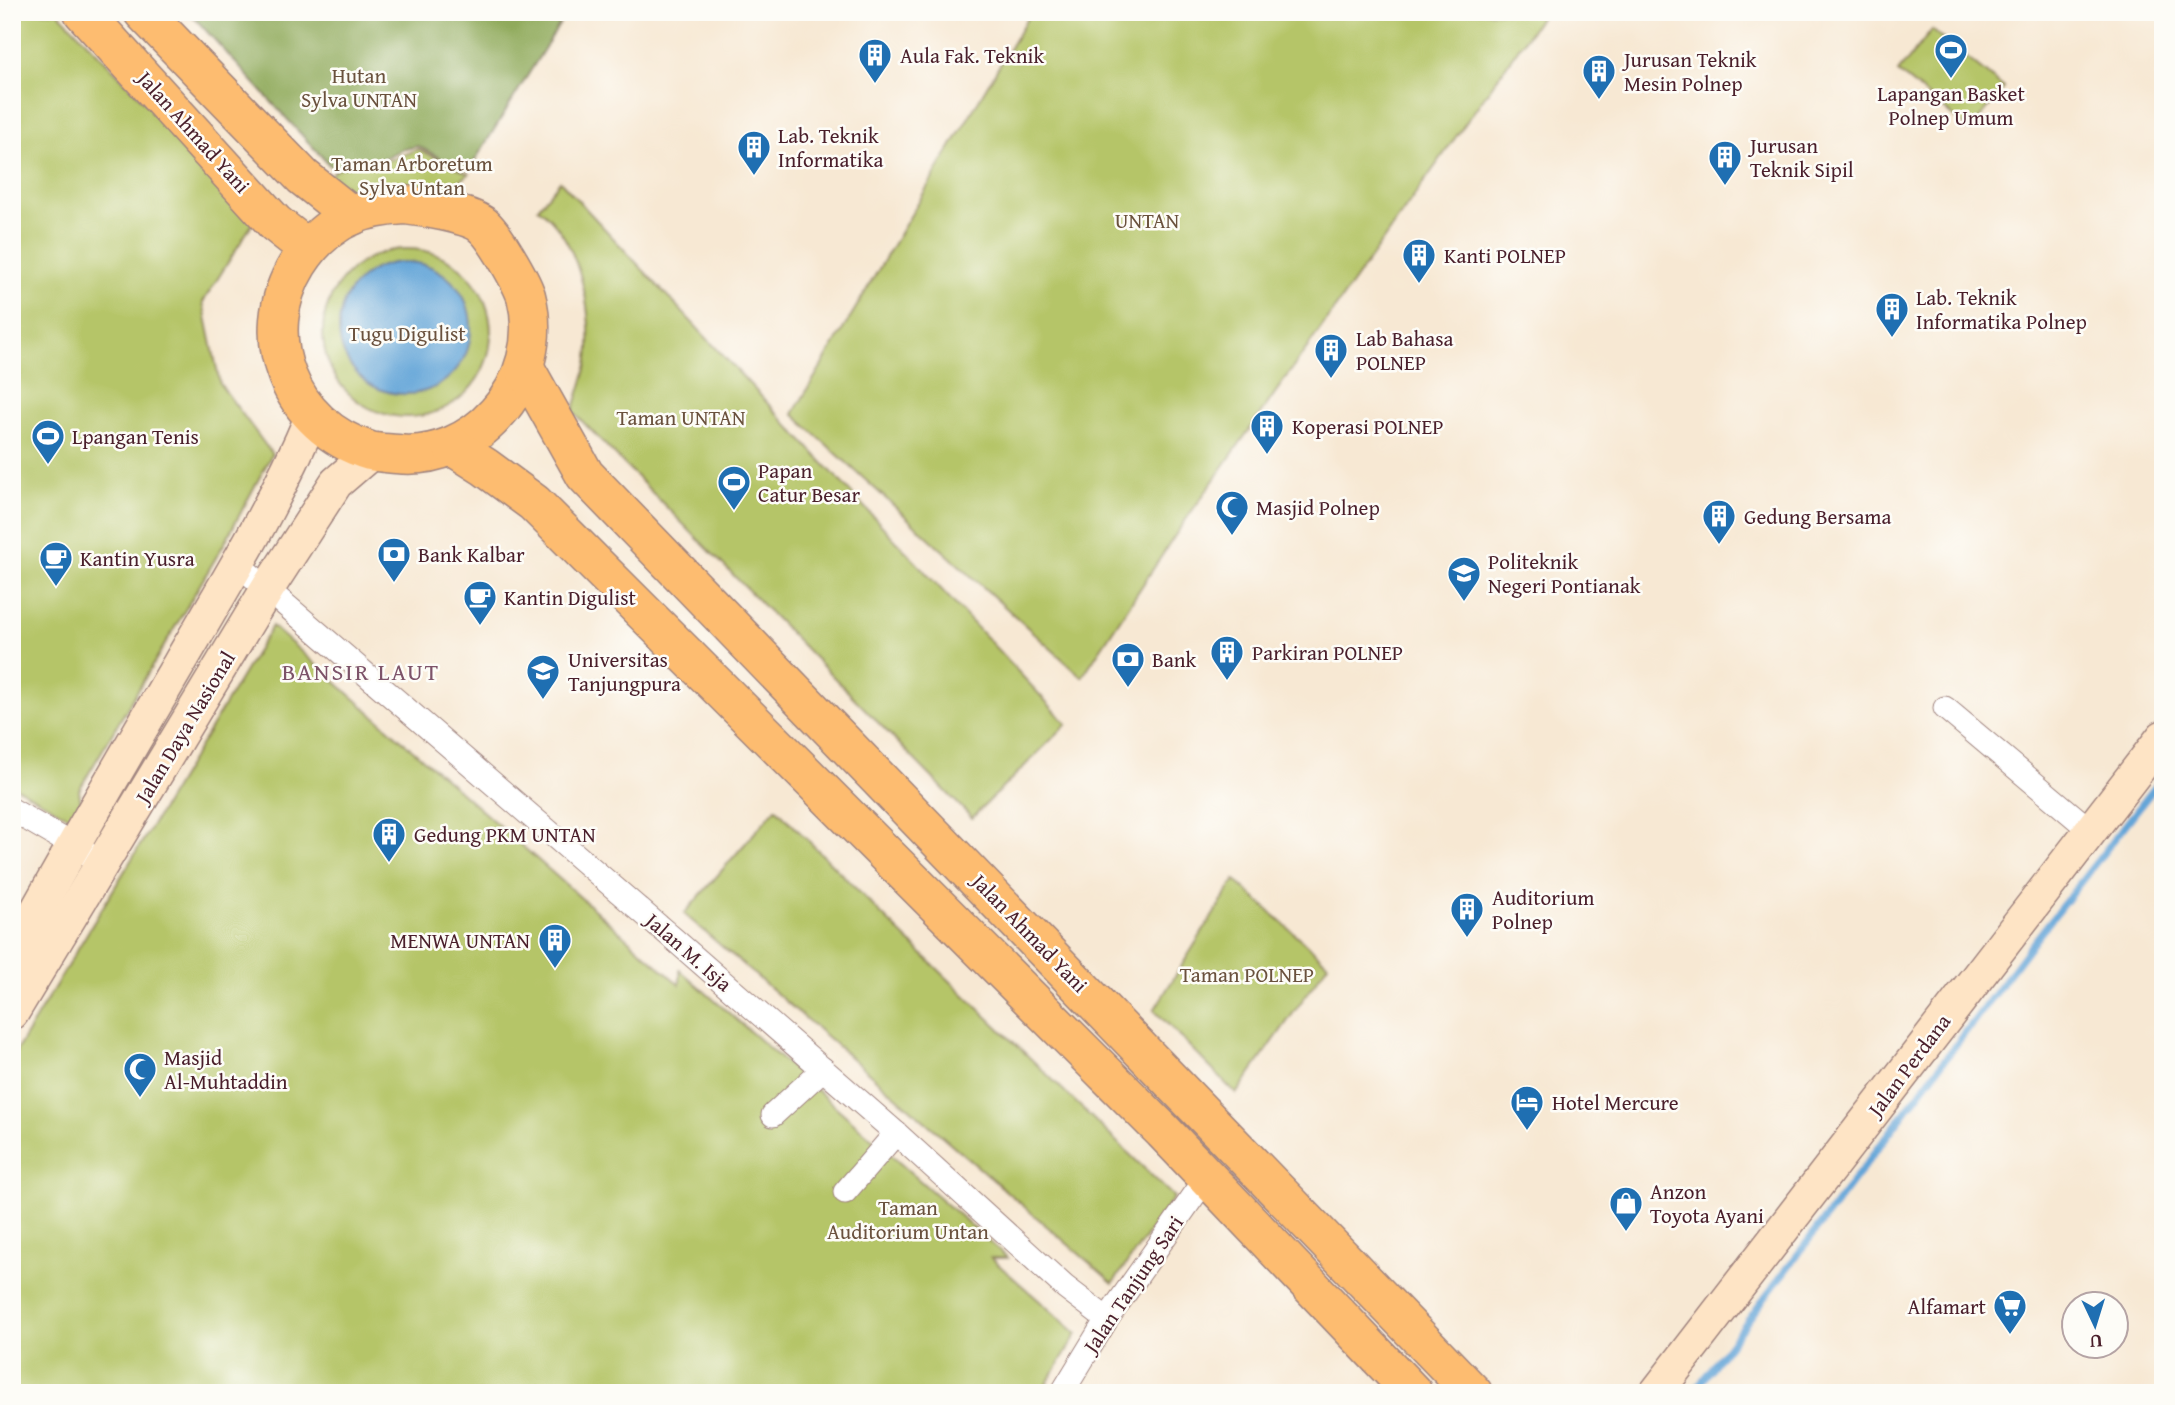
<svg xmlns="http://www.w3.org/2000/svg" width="2175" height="1405" font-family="'Gentium Book Plus',serif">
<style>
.green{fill:#b5c568;stroke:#80724a;stroke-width:2}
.forest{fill:#90aa5c;stroke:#6d6444;stroke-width:2}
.water{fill:#64a5d8;stroke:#576282;stroke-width:2}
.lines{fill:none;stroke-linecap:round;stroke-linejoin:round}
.stream{stroke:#64a5d8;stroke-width:7}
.street-casing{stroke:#a0847f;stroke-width:25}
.secondary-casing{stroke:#a0847f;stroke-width:36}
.highway-casing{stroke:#a0847f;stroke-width:41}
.street{stroke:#fff;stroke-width:23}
.secondary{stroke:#fee4c5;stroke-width:33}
.highway{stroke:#fdbc6f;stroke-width:38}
.labels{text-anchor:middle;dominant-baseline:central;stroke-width:5;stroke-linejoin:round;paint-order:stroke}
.poi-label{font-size:21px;fill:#4a1f2b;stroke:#fdfcf7;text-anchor:start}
.park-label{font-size:21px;fill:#6a513d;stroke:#fdfcf7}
.street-label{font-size:21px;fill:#4a1f2b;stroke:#fdfcf7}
.quarter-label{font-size:24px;letter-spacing:2px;fill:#7d5369;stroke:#fdfcf7}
</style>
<rect width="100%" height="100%" fill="#fdfcf7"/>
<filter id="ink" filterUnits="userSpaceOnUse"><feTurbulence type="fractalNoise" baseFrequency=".0143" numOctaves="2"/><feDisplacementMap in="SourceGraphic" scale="14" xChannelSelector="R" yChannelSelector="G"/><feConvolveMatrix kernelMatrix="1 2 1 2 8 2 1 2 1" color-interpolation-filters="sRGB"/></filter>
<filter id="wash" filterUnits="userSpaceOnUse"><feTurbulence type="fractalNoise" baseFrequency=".00686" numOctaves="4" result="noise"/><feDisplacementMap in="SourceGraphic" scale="28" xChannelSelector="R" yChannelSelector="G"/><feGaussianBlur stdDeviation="1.57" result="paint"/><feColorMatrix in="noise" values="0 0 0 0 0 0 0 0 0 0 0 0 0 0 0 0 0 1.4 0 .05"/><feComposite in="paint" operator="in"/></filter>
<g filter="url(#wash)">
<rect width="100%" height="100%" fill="#f7e8d3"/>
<g class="green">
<polygon points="12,12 58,12 256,218 203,302 220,384 272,454 224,544 79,790 84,825 12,785"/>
<polygon points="1031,12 1544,12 1180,528 1082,677 793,414"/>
<polygon points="1932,30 2004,88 1970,130 1898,72"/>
<path d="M418 149 469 174 453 186 423 196H358L325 181C339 161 355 167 376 164 390 161 404 154 418 149Z"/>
<path d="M560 181 1067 724 972 818 573 412C578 394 585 377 588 359 594 312 579 237 538 208Z"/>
<circle cx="407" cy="333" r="84"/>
<polygon points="272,626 680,985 680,970 1008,1258 991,1258 1077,1334 1041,1393 12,1393 12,1058"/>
<polygon points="776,808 886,919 1174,1197 1113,1283 684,914"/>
<polygon points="1235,880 1328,964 1236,1094 1154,1010"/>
</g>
<polygon class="forest" points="189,12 567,12 469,170 448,162 418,146 401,150 378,161 353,163 333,169"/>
<circle class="water" cx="405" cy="328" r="66"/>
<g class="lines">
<polyline class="stream" points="1693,1393 2029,948 2163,777"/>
</g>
</g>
<g filter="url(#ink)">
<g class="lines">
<defs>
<g id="street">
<polyline points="238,564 676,941 896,1133 1065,1287 1107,1319"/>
<polyline points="1945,708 2090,830"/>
<polyline points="12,810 103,863"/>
<polyline points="773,1115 823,1069"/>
<polyline points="845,1192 896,1133"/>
<polyline points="1062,1393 1107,1319 1207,1177"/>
</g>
<g id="secondary">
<path d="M12 955C66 857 122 761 179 664 226 583 276 503 312 416"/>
<polyline points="12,1013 268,588 336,483 372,452"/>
<polyline points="1656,1393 2163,737"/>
</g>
<g id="highway">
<polyline points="83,12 275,223 308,249"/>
<polyline points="143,12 303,177 352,216"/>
<path d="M405 205C423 207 467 214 481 224 494 233 521 281 526 296 537 338 525 383 496 414 471 442 434 458 397 454 388 453 379 453 370 451 290 427 253 336 298 264 311 243 330 225 353 215 370 208 387 206 405 205Z"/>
<polyline points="525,368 585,475 1473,1393"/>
<polyline points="452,446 485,467 534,503 1163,1131 1413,1393"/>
</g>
</defs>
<use href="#street" class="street-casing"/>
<use href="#secondary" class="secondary-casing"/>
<use href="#highway" class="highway-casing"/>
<use href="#street" class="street"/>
<use href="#secondary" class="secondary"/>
<use href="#highway" class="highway"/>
</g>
</g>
<defs>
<symbol id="stadium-pin" viewBox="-11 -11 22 30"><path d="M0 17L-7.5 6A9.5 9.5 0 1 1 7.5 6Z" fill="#1f6fb2" stroke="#fdfcf7"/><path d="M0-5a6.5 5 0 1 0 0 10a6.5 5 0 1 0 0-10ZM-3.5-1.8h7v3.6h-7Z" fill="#fff"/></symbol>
<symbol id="building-pin" viewBox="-11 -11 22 30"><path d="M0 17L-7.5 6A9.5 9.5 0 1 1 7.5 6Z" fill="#1f6fb2" stroke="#fdfcf7"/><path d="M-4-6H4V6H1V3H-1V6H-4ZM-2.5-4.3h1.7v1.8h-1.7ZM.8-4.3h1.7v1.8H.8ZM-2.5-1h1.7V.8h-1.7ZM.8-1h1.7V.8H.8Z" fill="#fff"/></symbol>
<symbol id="mosque-pin" viewBox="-11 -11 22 30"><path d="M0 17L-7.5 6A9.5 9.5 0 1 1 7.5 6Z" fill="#1f6fb2" stroke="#fdfcf7"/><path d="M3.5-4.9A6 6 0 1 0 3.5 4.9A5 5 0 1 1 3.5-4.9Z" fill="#fff"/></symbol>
<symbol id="bank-pin" viewBox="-11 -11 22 30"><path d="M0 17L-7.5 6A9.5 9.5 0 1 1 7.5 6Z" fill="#1f6fb2" stroke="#fdfcf7"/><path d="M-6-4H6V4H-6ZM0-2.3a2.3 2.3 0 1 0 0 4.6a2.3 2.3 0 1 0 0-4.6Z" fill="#fff"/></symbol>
<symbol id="cafe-pin" viewBox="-11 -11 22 30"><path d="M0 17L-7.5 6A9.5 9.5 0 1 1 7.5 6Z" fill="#1f6fb2" stroke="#fdfcf7"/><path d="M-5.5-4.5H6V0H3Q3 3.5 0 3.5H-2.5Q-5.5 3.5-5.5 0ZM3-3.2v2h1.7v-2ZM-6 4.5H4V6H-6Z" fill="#fff"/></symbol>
<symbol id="university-pin" viewBox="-11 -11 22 30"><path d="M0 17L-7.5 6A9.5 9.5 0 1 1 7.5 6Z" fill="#1f6fb2" stroke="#fdfcf7"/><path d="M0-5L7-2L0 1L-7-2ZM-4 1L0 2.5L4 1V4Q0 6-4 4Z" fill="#fff"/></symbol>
<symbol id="hotel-pin" viewBox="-11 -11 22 30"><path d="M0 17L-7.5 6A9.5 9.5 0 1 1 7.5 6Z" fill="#1f6fb2" stroke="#fdfcf7"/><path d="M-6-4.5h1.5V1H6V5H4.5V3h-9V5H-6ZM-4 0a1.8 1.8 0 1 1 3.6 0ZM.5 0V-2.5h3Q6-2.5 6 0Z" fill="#fff"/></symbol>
<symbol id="shop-pin" viewBox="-11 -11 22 30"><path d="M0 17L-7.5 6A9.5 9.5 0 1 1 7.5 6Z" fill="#1f6fb2" stroke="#fdfcf7"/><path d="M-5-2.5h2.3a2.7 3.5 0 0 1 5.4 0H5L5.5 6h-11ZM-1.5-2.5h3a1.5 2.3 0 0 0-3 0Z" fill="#fff"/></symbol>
<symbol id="supermarket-pin" viewBox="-11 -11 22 30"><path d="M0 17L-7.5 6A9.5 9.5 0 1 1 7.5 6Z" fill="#1f6fb2" stroke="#fdfcf7"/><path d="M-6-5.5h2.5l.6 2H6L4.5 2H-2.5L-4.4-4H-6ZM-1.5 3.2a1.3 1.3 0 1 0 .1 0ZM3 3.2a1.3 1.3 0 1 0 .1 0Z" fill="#fff"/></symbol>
</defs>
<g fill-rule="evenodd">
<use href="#stadium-pin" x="1932" y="31" width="38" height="52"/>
<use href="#building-pin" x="856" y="36" width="38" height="52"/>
<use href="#building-pin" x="1580" y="52" width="38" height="52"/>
<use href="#building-pin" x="735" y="128" width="38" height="52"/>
<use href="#building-pin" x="1706" y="138" width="38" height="52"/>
<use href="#building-pin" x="1400" y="236" width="38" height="52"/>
<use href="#building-pin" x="1873" y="290" width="38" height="52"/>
<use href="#building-pin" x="1312" y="331" width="38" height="52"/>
<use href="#building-pin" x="1248" y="407" width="38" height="52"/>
<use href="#stadium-pin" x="29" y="417" width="38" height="52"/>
<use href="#stadium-pin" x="715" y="463" width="38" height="52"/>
<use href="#mosque-pin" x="1213" y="488" width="38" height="52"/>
<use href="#building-pin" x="1700" y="497" width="38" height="52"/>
<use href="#bank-pin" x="375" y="535" width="38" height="52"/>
<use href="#cafe-pin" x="37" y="539" width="38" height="52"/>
<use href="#university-pin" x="1445" y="554" width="38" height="52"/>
<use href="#cafe-pin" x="461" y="578" width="38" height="52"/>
<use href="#building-pin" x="1208" y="633" width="38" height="52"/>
<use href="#bank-pin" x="1109" y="640" width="38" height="52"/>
<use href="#university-pin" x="524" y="652" width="38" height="52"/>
<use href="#building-pin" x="370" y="815" width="38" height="52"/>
<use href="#building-pin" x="1448" y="890" width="38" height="52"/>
<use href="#building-pin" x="536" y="921" width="38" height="52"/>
<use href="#mosque-pin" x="121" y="1050" width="38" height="52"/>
<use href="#hotel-pin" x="1508" y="1083" width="38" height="52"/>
<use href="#shop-pin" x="1607" y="1184" width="38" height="52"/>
<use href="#supermarket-pin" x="1991" y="1287" width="38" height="52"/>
</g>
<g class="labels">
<g class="poi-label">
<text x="900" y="55">Aula Fak. Teknik</text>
<text x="1624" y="59">Jurusan Teknik<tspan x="1624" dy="24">Mesin Polnep</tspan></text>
<text x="1951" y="93" text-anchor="middle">Lapangan Basket<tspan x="1951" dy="24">Polnep Umum</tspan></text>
<text x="778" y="135">Lab. Teknik<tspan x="778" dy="24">Informatika</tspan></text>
<text x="1750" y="145">Jurusan<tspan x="1750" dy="24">Teknik Sipil</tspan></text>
<text x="1444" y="255">Kanti POLNEP</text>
<text x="1916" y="297">Lab. Teknik<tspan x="1916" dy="24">Informatika Polnep</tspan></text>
<text x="1356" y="338">Lab Bahasa<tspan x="1356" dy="24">POLNEP</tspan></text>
<text x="1292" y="426">Koperasi POLNEP</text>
<text x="72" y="436">Lpangan Tenis</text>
<text x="758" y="470">Papan<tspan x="758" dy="24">Catur Besar</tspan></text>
<text x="1256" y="507">Masjid Polnep</text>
<text x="1744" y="516">Gedung Bersama</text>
<text x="418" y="554">Bank Kalbar</text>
<text x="80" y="558">Kantin Yusra</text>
<text x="1488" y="561">Politeknik<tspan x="1488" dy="24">Negeri Pontianak</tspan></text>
<text x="504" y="597">Kantin Digulist</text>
<text x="1252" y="652">Parkiran POLNEP</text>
<text x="568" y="659">Universitas<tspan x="568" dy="24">Tanjungpura</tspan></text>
<text x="1152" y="659">Bank</text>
<text x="414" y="834">Gedung PKM UNTAN</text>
<text x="1492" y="897">Auditorium<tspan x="1492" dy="24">Polnep</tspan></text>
<text x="530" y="940" text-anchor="end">MENWA UNTAN</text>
<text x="164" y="1057">Masjid<tspan x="164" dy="24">Al-Muhtaddin</tspan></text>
<text x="1552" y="1102">Hotel Mercure</text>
<text x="1650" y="1191">Anzon<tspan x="1650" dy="24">Toyota Ayani</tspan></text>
<text x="1986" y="1306" text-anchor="end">Alfamart</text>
</g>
<g class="park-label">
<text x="359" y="75">Hutan<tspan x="359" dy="24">Sylva UNTAN</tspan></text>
<text x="412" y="163">Taman Arboretum<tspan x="412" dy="24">Sylva Untan</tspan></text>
<text x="1147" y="220">UNTAN</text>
<text x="407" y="333">Tugu Digulist</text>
<text x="681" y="417">Taman UNTAN</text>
<text x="1247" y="974">Taman POLNEP</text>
<text x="908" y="1207">Taman<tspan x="908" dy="24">Auditorium Untan</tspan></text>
</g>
<g class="street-label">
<text transform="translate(194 132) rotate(48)">Jalan Ahmad Yani</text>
<text transform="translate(185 727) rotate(-59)">Jalan Daya Nasional</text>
<text transform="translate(1030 933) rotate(46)">Jalan Ahmad Yani</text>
<text transform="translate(689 952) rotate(41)">Jalan M. Isja</text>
<text transform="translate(1909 1065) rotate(-53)">Jalan Perdana</text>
<text transform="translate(1133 1284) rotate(-56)">Jalan Tanjung Sari</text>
</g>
<g class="quarter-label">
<text x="361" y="671">BANSIR LAUT</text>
</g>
</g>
<rect width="2175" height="1405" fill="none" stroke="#fdfcf7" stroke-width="42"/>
<g transform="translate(2095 1325) rotate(176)"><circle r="33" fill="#fdfcf7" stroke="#b5a4a5" stroke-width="2"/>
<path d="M0-5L12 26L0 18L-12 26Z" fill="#1f6fb2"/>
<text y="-10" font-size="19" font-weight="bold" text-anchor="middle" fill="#4a1f2b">U</text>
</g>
</svg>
